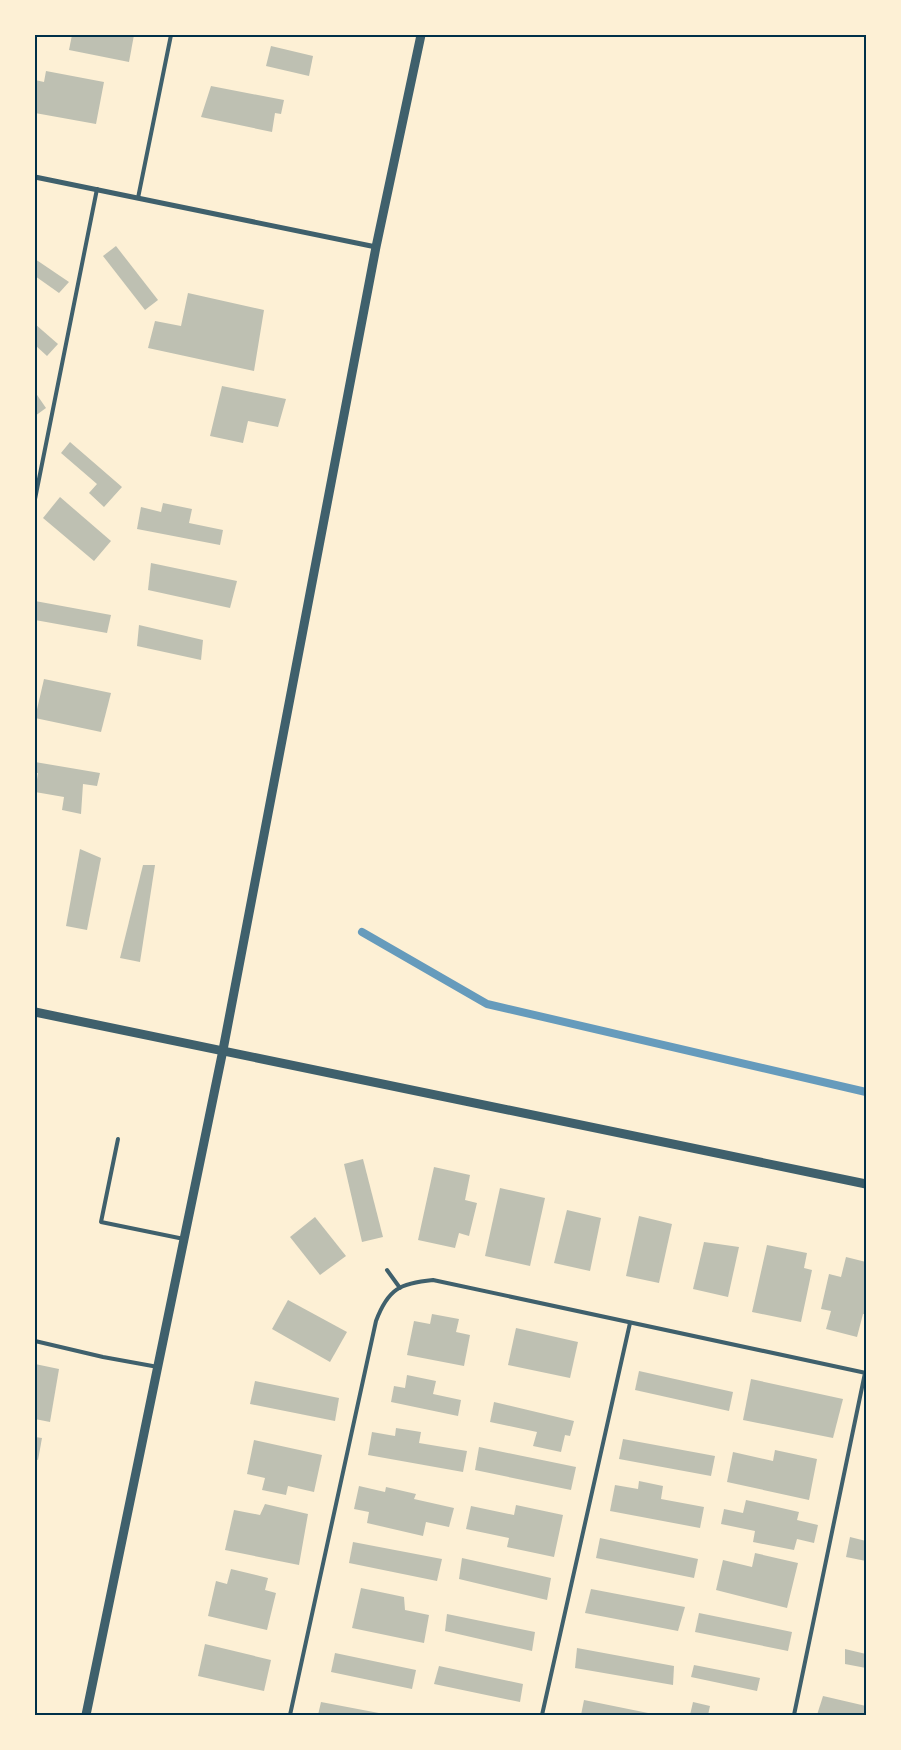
<svg xmlns="http://www.w3.org/2000/svg" width="901" height="1750" font-family="Merriweather,serif">
<style>
.lines{fill:none;stroke-linecap:round;stroke-linejoin:round}
.stream{stroke:#669bbc;stroke-width:8}
.building{fill:#bec0b2}
.service{stroke:#3f606c;stroke-width:4}
.minor{stroke:#3f606c;stroke-width:5}
.tertiary{stroke:#3f606c;stroke-width:9}
.neatline{fill:none;stroke:#003049;stroke-width:2}
</style>
<rect width="100%" height="100%" fill="#fdf0d5"/>
<g class="lines">
<polyline class="stream" points="362,932 487,1004 866,1092"/>
</g>
<g class="building">
<polygon points="72,35 134,35 129,62 69,50"/>
<polygon points="271,46 313,56 309,76 266,66"/>
<polygon points="46,71 104,82 96,124 35,113 35,80 44,82"/>
<polygon points="211,86 284,100 281,114 275,113 272,132 201,117"/>
<polygon points="116,246 158,300 145,310 103,256"/>
<polygon points="35,259 69,282 59,293 35,276"/>
<polygon points="188,293 264,310 254,371 148,348 155,321 181,326"/>
<polygon points="35,324 58,344 47,356 35,345"/>
<polygon points="222,386 286,399 278,427 248,421 243,443 210,436"/>
<polygon points="35,392 46,408 35,416"/>
<polygon points="70,442 122,487 104,507 89,493 97,484 61,453"/>
<polygon points="60,497 111,541 94,561 43,518"/>
<polygon points="163,503 192,509 189,523 223,530 220,545 137,529 141,507 161,512"/>
<polygon points="151,563 237,581 230,608 148,590"/>
<polygon points="35,601 111,615 107,633 35,620"/>
<polygon points="139,625 203,640 201,660 137,646"/>
<polygon points="44,679 111,693 101,732 35,718"/>
<polygon points="35,762 100,773 97,786 83,784 81,814 62,810 64,797 35,792 38,773 35,773"/>
<polygon points="80,849 101,858 87,930 66,926"/>
<polygon points="143,865 155,865 140,962 120,958"/>
<polygon points="363,1159 383,1237 362,1242 344,1164"/>
<polygon points="434,1167 470,1175 465,1200 477,1203 469,1236 459,1233 455,1248 418,1240"/>
<polygon points="500,1188 545,1198 530,1266 485,1256"/>
<polygon points="567,1210 601,1218 590,1271 554,1263"/>
<polygon points="639,1216 672,1224 659,1283 626,1276"/>
<polygon points="315,1217 346,1256 320,1275 290,1237"/>
<polygon points="704,1242 739,1247 728,1297 693,1289"/>
<polygon points="767,1245 807,1253 804,1268 812,1270 801,1322 752,1312"/>
<polygon points="846,1257 866,1262 866,1314 863,1314 857,1337 826,1329 831,1311 821,1309 829,1274 841,1277"/>
<polygon points="288,1300 347,1332 330,1362 272,1329"/>
<polygon points="432,1314 459,1319 456,1332 470,1335 464,1366 407,1355 414,1321 430,1324"/>
<polygon points="516,1328 578,1342 570,1378 508,1365"/>
<polygon points="35,1364 59,1369 50,1422 35,1419"/>
<polygon points="639,1371 733,1392 729,1411 635,1390"/>
<polygon points="407,1375 436,1381 433,1394 461,1400 458,1416 391,1402 394,1386 405,1388"/>
<polygon points="751,1379 843,1399 833,1438 743,1420"/>
<polygon points="255,1381 339,1398 335,1421 250,1404"/>
<polygon points="494,1402 574,1421 570,1436 565,1435 561,1452 533,1446 537,1432 490,1422"/>
<polygon points="396,1428 421,1432 419,1443 467,1451 463,1472 368,1455 372,1432 395,1436"/>
<polygon points="35,1437 42,1438 38,1460 35,1459"/>
<polygon points="623,1439 715,1456 711,1476 619,1459"/>
<polygon points="254,1440 322,1455 314,1492 288,1486 286,1495 262,1490 265,1478 247,1474"/>
<polygon points="479,1447 576,1467 571,1490 475,1470"/>
<polygon points="775,1450 817,1459 809,1500 727,1482 733,1452 773,1461"/>
<polygon points="639,1481 663,1486 661,1499 704,1507 700,1528 610,1511 615,1485 638,1489"/>
<polygon points="359,1486 385,1492 386,1487 416,1494 414,1499 454,1508 449,1527 426,1522 423,1536 367,1523 369,1512 354,1509"/>
<polygon points="746,1500 799,1512 797,1520 818,1525 814,1543 797,1539 794,1550 753,1542 755,1531 721,1524 724,1509 743,1513"/>
<polygon points="265,1504 308,1514 299,1565 225,1550 234,1510 260,1515"/>
<polygon points="516,1505 563,1515 554,1557 507,1547 509,1538 466,1529 471,1506 514,1515"/>
<polygon points="850,1537 866,1541 866,1561 846,1557"/>
<polygon points="600,1538 698,1559 694,1578 596,1558"/>
<polygon points="353,1542 442,1559 437,1581 349,1563"/>
<polygon points="755,1553 798,1563 787,1608 716,1590 723,1560 752,1567"/>
<polygon points="462,1558 551,1578 547,1600 459,1579"/>
<polygon points="231,1569 268,1578 265,1590 276,1593 267,1630 208,1616 216,1581 227,1584"/>
<polygon points="361,1588 404,1597 405,1610 429,1615 424,1643 352,1628"/>
<polygon points="591,1589 685,1607 678,1631 585,1613"/>
<polygon points="699,1613 792,1632 788,1651 695,1632"/>
<polygon points="447,1614 535,1632 532,1651 445,1631"/>
<polygon points="205,1644 271,1660 264,1691 198,1676"/>
<polygon points="577,1648 674,1666 673,1685 575,1668"/>
<polygon points="845,1649 866,1654 866,1668 845,1664"/>
<polygon points="335,1653 416,1670 412,1689 331,1672"/>
<polygon points="694,1665 760,1678 757,1691 691,1677"/>
<polygon points="439,1666 523,1684 520,1702 434,1684"/>
<polygon points="823,1696 866,1706 866,1715 817,1715"/>
<polygon points="584,1700 653,1714 653,1715 581,1715"/>
<polygon points="321,1702 384,1714 384,1715 318,1715"/>
<polygon points="693,1702 710,1706 708,1715 690,1715"/>
</g>
<g class="lines">
<g class="service">
<polyline points="138,198 171,35"/>
<polyline points="35,499 97,189"/>
<polyline points="118,1139 101,1222 184,1239"/>
<polyline points="387,1270 400,1288"/>
<polyline points="35,1341 103,1357 158,1367"/>
<path d="M290 1715 376 1321C388 1289 400 1283 433 1280L866 1373"/>
<polyline points="542,1715 630,1323"/>
<polyline points="794,1715 865,1373"/>
</g>
<polyline class="minor" points="35,177 376,247"/>
<g class="tertiary">
<polyline points="35,1012 866,1184"/>
<polyline points="86,1715 223,1050 376,247 421,35"/>
</g>
</g>
<rect width="901" height="1750" fill="none" stroke="#fdf0d5" stroke-width="72"/>
<rect x="36" y="36" width="829" height="1678" class="neatline"/>
</svg>
